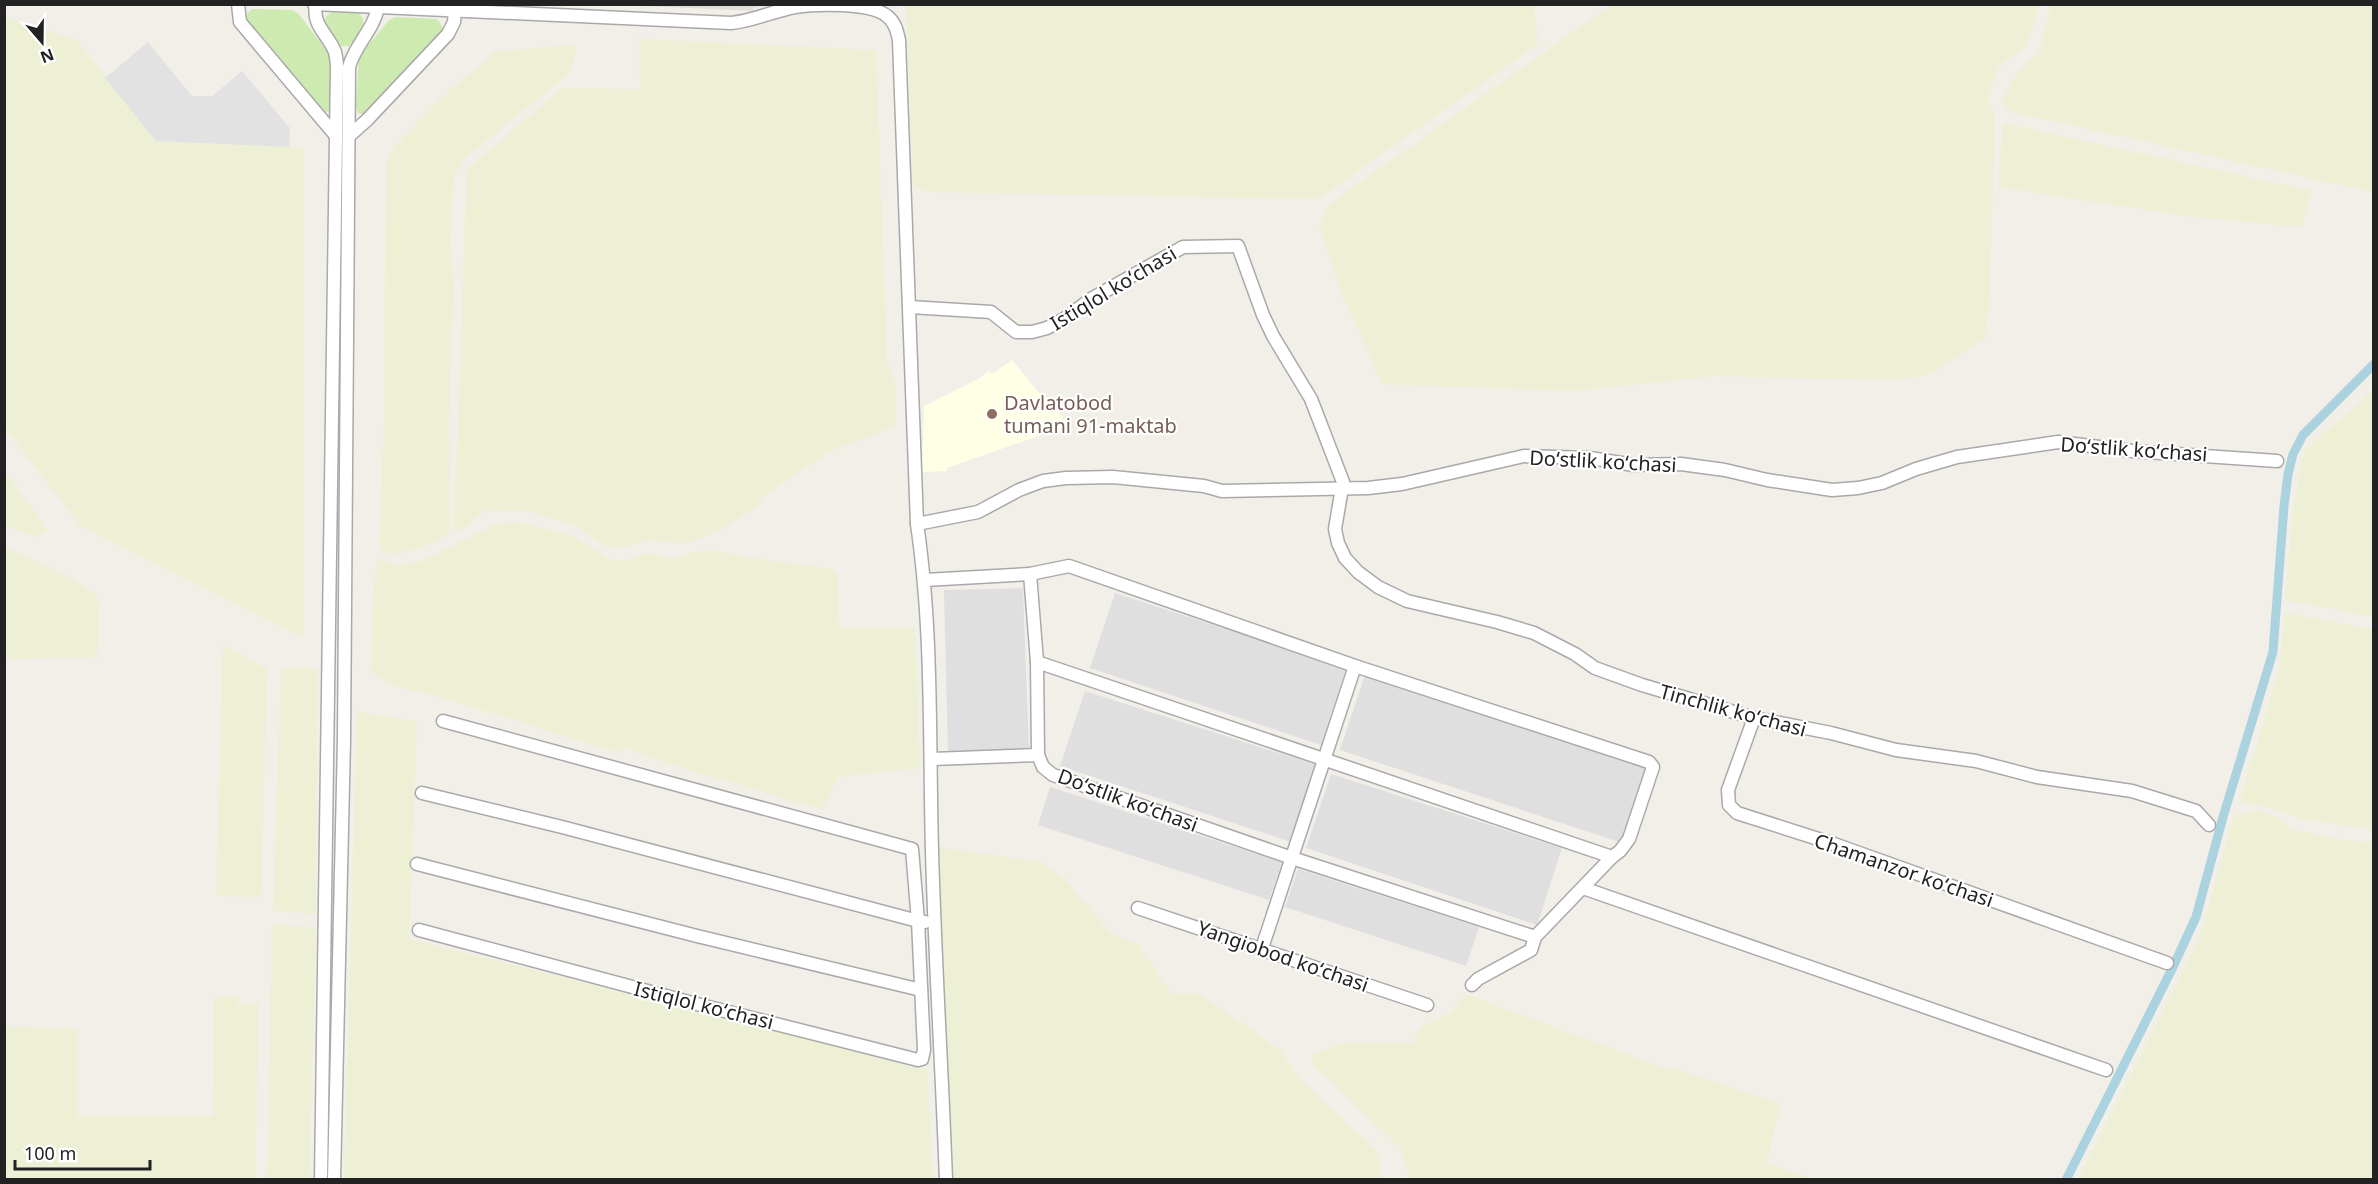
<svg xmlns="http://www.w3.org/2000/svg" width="2378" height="1184" font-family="'Noto Sans',sans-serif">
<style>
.residential{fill:#e0dfdf}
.education{fill:#ffffe5}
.airport{fill:#e1dfda}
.farmland{fill:#eef0d5}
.grass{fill:#cdebb0}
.parking{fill:#e2e2e2}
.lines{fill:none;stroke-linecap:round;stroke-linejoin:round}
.canal{stroke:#aad3df;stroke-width:9}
.minor-casing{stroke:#a9a9a9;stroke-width:15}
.minor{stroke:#fff;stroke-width:12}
.education-dot{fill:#8d6e63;stroke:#fff;stroke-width:2}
.labels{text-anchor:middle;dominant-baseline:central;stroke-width:4.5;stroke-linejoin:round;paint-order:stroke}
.street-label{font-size:20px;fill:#222;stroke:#fff}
.education-label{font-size:20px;fill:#785e54;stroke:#fff;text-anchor:start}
</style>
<rect width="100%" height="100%" fill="#f2efe9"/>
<g class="residential">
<polygon points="1023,588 1029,750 948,753 944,590"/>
<polygon points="1115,593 1346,668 1321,745 1090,668"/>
<polygon points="1365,675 1647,767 1622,843 1340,750"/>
<polygon points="1085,691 1316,765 1291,842 1060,766"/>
<polygon points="1331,774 1562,848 1537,925 1306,848"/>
<polygon points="1050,787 1282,862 1269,900 1038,825"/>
<polygon points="1298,869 1479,927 1466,966 1285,907"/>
</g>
<polygon class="education" points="1012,360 1044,399 1052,404 1068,423 1061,428 947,468 947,471 922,472 924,406 978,379 989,371 992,374"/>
<polygon class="airport" points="621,5 775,5 753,8 753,11"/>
<g class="farmland">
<polygon points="1441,4 1534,6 1538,44 1318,199 928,192 913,186 906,5"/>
<polygon points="1611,5 2039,5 2026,46 1998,67 1988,100 1995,117 1989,309 1984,340 1928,375 1896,380 1712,376 1576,391 1382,384 1342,294 1319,227 1329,204"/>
<polygon points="2051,5 2373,5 2373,192 2010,112 2001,101 2017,73 2039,52"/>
<polygon points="4,16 78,41 156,141 289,147 304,149 303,638 80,526 5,428"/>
<polygon points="639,39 876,50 887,363 895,380 896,426 829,452 767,493 759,504 723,529 685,544 650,540 618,548 603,545 573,524 526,511 483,511 462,531 454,529 467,169 562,88 640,89"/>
<polygon points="576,45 573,65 566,76 465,158 454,175 450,244 454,287 449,420 450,532 437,542 414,550 393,554 379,550 384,418 386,162 393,148 440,99 496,51"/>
<polygon points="2003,123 2312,191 2301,227 2185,216 1998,187"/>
<polygon points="2373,391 2373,617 2285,600 2293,509 2304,450"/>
<polygon points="5,471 48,531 37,537 5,526"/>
<polygon points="519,522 574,536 609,559 625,561 648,553 676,559 697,551 718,551 758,559 834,569 838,574 839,628 915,628 920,768 838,777 823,810 646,757 627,747 619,753 440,697 396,687 371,672 373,597 377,559 400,565 422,561 496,524"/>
<polygon points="5,546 75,580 99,598 97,657 5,659"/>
<polygon points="2285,613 2373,629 2373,830 2300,818 2264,806 2240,801 2279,669"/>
<polygon points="223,645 267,669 261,897 216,896"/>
<polygon points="281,667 317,669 316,914 273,911"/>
<polygon points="357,711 417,722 409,939 927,1069 933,1179 344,1180"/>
<polygon points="2259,810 2278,818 2291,829 2343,840 2373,842 2373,1179 2078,1179 2199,939 2234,815"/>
<polygon points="937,847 1040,862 1064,878 1111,934 1138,944 1171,993 1200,994 1281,1051 1297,1076 1374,1148 1380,1161 1380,1176 1384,1179 952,1179"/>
<polygon points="272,924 316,928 309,1179 267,1179"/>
<polygon points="1465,994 1664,1068 1674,1068 1780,1103 1767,1163 1812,1179 1410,1179 1400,1148 1314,1066 1312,1055 1341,1043 1411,1043 1421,1026 1450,1014"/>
<polygon points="237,996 237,1004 259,1004 255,1179 5,1179 5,1026 77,1029 77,1116 213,1116 214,998"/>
</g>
<g class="grass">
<path d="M252 9 292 10 298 13 328 53 331 64V105L329 111 323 113 248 24C246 17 246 13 252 9Z"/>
<polygon points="331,12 359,13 363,19 364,27 349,46 341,46 326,26 325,18"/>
<polygon points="395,17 437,19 444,29 442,35 364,115 358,113 356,107 359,56 389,20"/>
</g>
<polygon class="parking" points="148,42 192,96 212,96 242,71 290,128 289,147 156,141 105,78"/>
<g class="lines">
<polyline class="canal" points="2066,1180 2172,969 2196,917 2223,817 2273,652 2284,506 2288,474 2293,454 2303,435 2374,364"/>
<defs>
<g id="minor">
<polyline points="238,4 240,22 336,136"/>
<path d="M314 4 731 23C753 21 773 11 795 7 815 4 870 2 887 16 895 22 897 31 899 40L917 524C933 632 929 742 932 851 935 961 942 1070 946 1180"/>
<path d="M316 5C312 26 328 34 335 52 336 57 337 62 337 67 329 438 329 809 321 1180"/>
<polyline points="349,136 367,120 448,34 454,22 455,11"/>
<polyline points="910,307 991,312 1016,332 1032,332 1047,328 1064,319 1091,299 1183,247 1238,246 1263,315 1273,336 1311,399 1343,482 1335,529 1338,543 1345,558 1358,572 1378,587 1407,601 1497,622 1534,633 1575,654 1595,668 1642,685 1754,718 1831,733 1896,750 1976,761 2037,777 2132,791 2196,811 2209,825"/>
<polyline points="917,524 978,512 1019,490 1043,481 1066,478 1113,477 1204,486 1222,491 1368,488 1402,484 1524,456 1590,458 1634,465 1681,464 1725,470 1767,480 1832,490 1858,488 1882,483 1916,469 1957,457 2058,442 2132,451 2277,461"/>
<polyline points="1030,574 1037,662 1038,755"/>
<polyline points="925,580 1030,574 1069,566 1355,666 1649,762 1653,767 1629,839 1620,851 1612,857 1535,937 1292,858 1053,775 1043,767 1038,755 932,759"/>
<polyline points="1037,662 1612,857"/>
<polyline points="1754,718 1728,790 1729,805 1737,813 1834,844 2167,963"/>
<polyline points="422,793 562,827 918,921 912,849 443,721"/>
<polyline points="417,864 697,936 921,990"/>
<polyline points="1583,888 2106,1070"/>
<polyline points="1138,908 1427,1005"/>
<polyline points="419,930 681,1000 918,1060 922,1059 924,1050 918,921 925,922"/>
<polyline points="1262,948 1355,666"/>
<polyline points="1472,985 1478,979 1531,950 1535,937"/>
<path d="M334 1180 344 740 349 67C355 44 374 30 378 7"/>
</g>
</defs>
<use href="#minor" class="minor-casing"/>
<use href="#minor" class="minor"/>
</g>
<circle class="education-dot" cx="992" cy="414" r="6"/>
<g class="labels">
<g class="street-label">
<text transform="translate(1113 288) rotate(-31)">Istiqlol koʻchasi</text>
<text transform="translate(2134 449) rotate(4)">Doʻstlik koʻchasi</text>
<text transform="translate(1603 461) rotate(3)">Doʻstlik koʻchasi</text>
<text transform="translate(1733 710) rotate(15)">Tinchlik koʻchasi</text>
<text transform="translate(1128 800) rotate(20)">Doʻstlik koʻchasi</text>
<text transform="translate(1904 870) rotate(19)">Chamanzor koʻchasi</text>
<text transform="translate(1283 956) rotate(19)">Yangiobod koʻchasi</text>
<text transform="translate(704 1005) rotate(14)">Istiqlol koʻchasi</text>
</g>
<g class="education-label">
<text x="1004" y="402">Davlatobod<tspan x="1004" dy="23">tumani 91-maktab</tspan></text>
</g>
</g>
<rect width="2378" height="1184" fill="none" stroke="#222222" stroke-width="12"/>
<g transform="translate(42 42) rotate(160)" stroke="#ffffff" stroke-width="4.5" paint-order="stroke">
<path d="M0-4.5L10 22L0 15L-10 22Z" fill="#222222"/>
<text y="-9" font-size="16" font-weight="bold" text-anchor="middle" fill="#222222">N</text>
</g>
<path d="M15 1160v9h135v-9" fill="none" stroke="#222222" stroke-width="3"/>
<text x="24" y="1160" font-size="18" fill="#222222" stroke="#ffffff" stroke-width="4.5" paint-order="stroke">100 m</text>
</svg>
